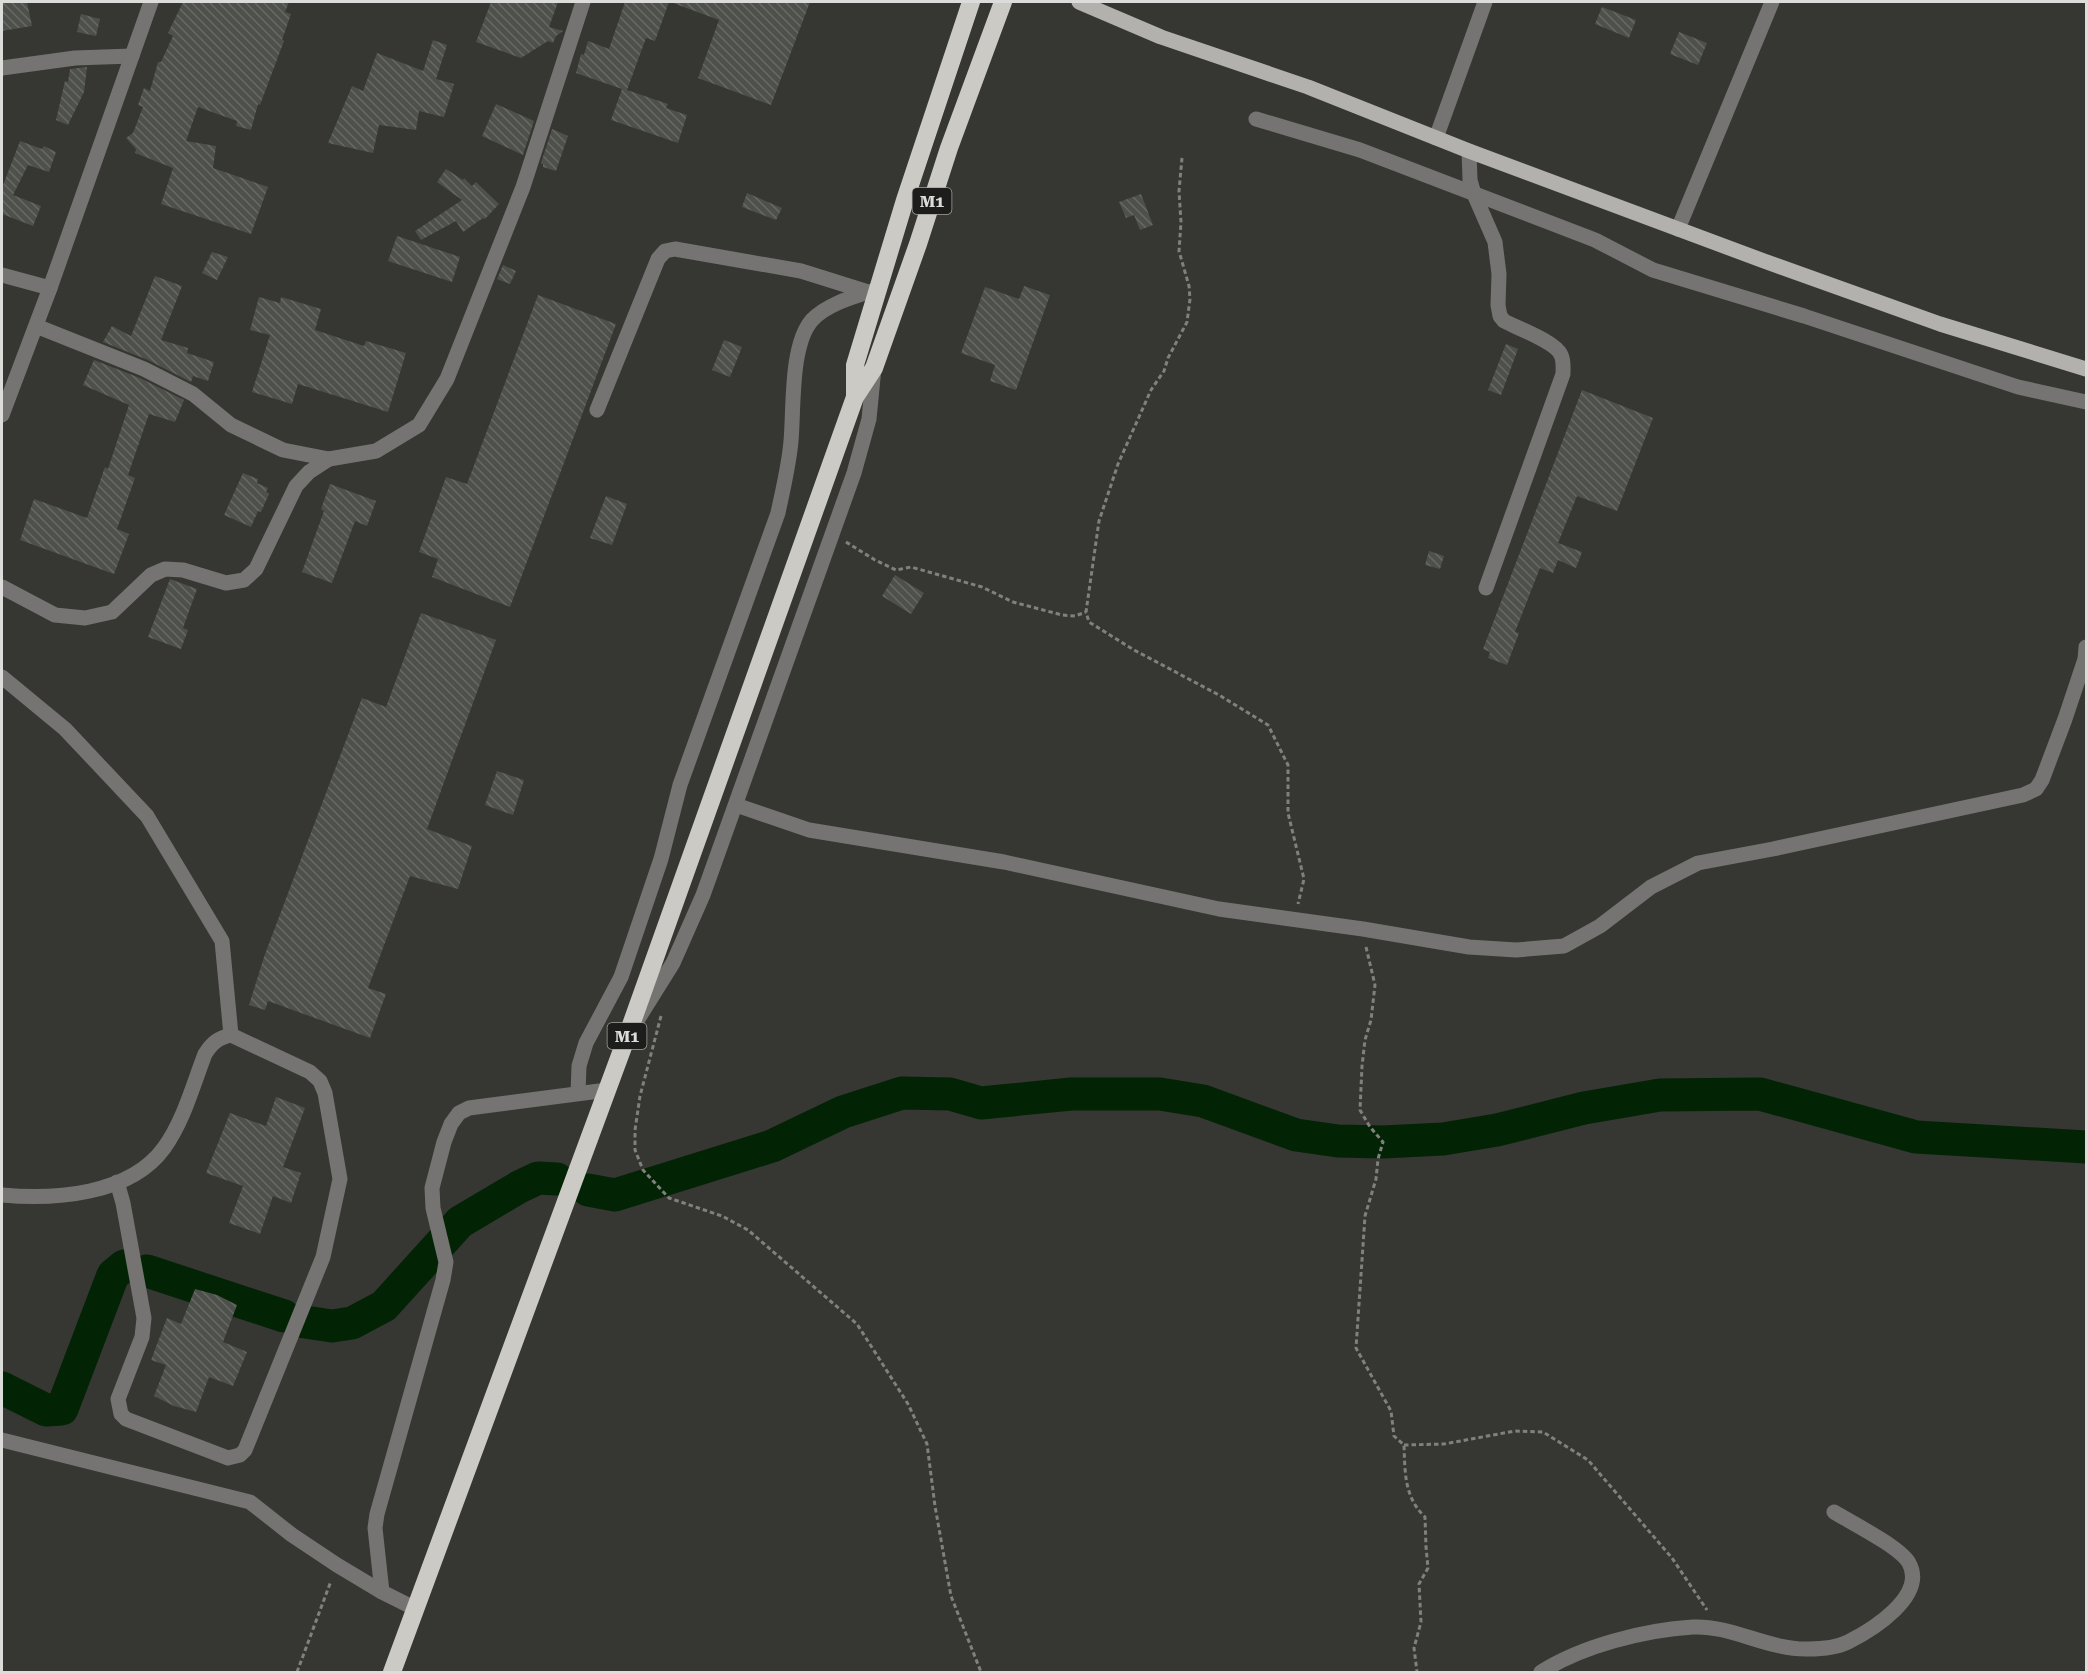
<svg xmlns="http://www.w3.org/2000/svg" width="2088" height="1674" font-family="'Roboto Serif',serif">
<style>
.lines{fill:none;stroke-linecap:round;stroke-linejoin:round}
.river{stroke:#032305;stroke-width:33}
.building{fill:url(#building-back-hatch)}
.path{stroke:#80817d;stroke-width:3;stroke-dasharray:4.5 3;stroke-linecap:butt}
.minor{stroke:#757472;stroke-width:15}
.major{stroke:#b3b1ad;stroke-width:15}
.highway{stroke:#cccac4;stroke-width:18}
.labels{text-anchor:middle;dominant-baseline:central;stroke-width:4.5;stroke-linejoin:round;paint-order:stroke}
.shield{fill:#1d1d1b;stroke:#a3a3a1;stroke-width:1.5}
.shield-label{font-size:16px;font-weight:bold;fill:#dcddda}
</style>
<defs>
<pattern id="building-back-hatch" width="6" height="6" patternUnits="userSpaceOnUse" patternTransform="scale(1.5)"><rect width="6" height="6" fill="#4e504c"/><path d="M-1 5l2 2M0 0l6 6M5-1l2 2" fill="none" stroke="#676965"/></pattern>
</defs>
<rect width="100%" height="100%" fill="#363632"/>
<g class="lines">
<g class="river">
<polyline points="588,1190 615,1195 772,1146 843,1112 902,1093 950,1094 981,1103 1071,1094 1160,1094 1203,1101 1296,1135 1338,1141 1383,1142 1443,1139 1497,1130 1584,1108 1660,1095 1760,1094 1916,1137 2086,1147"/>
<polyline points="147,1271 284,1316"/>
<polyline points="305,1322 332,1326 352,1323 384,1306 460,1222 519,1187 538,1178 557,1179"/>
<polyline points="2,1388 46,1410 62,1409 113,1275 124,1266"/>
</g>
</g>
<g class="building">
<polygon points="2,2 27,2 32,26 2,31"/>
<polygon points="183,2 289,2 285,12 291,14 282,40 284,41 260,105 258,104 251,130 236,126 237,121 198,107 186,141 216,146 213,168 268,187 251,234 161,204 173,168 135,153 136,149 126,138 133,133 143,107 138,105 144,88 150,91 158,62 161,62 173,36 168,33"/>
<polygon points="491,2 558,2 549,27 563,31 556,36 553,43 548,41 521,58 476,42"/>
<polygon points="625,2 669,2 655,41 646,38 627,90 668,104 666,108 687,115 678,143 611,120 622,89 576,73 581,54 584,55 588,41 609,49"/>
<polygon points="673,2 810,2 771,105 698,78 719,20 673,3"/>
<polygon points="1602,7 1636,20 1629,38 1595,24"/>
<polygon points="81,14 100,19 96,36 77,32"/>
<polygon points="1679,32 1707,43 1698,65 1670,54"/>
<polygon points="433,40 447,45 436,79 454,84 444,117 419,111 416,130 379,125 373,153 328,143 352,86 363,91 377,53 423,71"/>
<polygon points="87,67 84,92 68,125 56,120 65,81 68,82 70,69"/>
<polygon points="496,104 534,121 523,155 482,136"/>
<polygon points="552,129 568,136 556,171 543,167 543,164 541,163"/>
<polygon points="20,141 42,149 44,146 56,152 49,172 28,165 13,195 41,206 33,226 2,214 2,188"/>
<polygon points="446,169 463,180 464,178 472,186 476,182 499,204 485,219 483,218 463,232 456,221 421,240 415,231 462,200 437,182"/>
<polygon points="747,193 782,208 776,220 742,207"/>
<polygon points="1141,194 1153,225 1140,230 1134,215 1126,218 1119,202"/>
<polygon points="397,236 460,257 452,282 388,261"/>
<polygon points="212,252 228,257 217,280 202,273"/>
<polygon points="503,265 516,271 510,284 497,279"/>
<polygon points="155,276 182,286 161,340 188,348 187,353 214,362 208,381 193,376 191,382 148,360 103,342 112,326 131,336"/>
<polygon points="1024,286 1050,295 1016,390 990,381 995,365 961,353 985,287 1019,299"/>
<polygon points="538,295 616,324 510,607 432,577 438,559 419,552 446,477 467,484"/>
<polygon points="259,297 280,303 281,297 321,309 315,330 364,346 366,341 406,353 388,412 298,384 292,404 252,392 270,335 250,330"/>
<polygon points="724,340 742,347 730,377 712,370"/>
<polygon points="1506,344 1518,349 1501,395 1488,390"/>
<polygon points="94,360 140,378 184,400 175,422 149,414 128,475 135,478 117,529 129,534 114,574 20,540 34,499 87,518 105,467 108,469 129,405 83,385"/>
<polygon points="1582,390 1653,418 1617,511 1577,496 1558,543 1582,552 1576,568 1558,560 1553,573 1540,568 1515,632 1519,633 1507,665 1488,658 1490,652 1483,649"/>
<polygon points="243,473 258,479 257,483 268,488 266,492 269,494 261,512 258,511 251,527 224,515"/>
<polygon points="330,484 376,501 367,526 355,521 332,583 302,572 324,511 321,509"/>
<polygon points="606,496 627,504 612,545 590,538"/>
<polygon points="1429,551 1444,556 1440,569 1425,565"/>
<polygon points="895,575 924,593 911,614 882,596"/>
<polygon points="170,579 197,589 183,628 188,630 181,649 148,637"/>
<polygon points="421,613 496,640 427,829 472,846 458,889 410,876 368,988 386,994 370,1038 268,1001 265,1010 249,1005 265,954 362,698 386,707"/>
<polygon points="497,771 524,780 513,815 485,805"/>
<polygon points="276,1097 305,1108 283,1167 301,1173 291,1203 273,1196 260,1234 229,1223 243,1186 206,1173 230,1113 266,1126"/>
<polygon points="195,1289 217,1295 237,1305 223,1342 247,1352 233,1386 209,1377 196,1412 174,1406 154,1396 166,1365 151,1360 167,1318 181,1324"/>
</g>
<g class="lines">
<g class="path">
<polyline points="1182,158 1179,191 1181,222 1179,251 1189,286 1190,299 1187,322 1168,358 1164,371 1151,390 1118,464 1099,521 1086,612 1089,622 1134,650 1219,695 1268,725 1288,765 1288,813 1304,879 1298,904"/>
<polyline points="846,542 875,560 896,570 911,567 982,587 1013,602 1062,615 1075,616 1086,612"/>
<path d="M1366 947 1375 985 1371 1020 1365 1040 1362 1066 1360 1110 1370 1127 1383 1142 1378 1159 1376 1179 1365 1216 1356 1348 1391 1411 1394 1436 1404 1445C1405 1472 1404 1497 1425 1517L1426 1547 1428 1568 1419 1584 1421 1622 1414 1648 1417 1672"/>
<polyline points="661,1016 640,1096 635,1130 635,1150 643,1170 669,1198 722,1216 748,1230 857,1324 908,1404 927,1444 935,1506 951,1596 981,1672"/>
<polyline points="1404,1445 1444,1444 1515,1431 1543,1432 1588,1460 1672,1558 1707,1610"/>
<polyline points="297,1672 331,1581"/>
</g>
<g class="minor">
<polyline points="2,68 75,58 132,56"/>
<polyline points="1256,119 1360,150 1595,240 1653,270 1804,316 2018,387 2086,402"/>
<polyline points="1436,138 1485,2"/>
<path d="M1469 151 1470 180 1474 194 1495 242 1499 274 1498 305 1500 316 1504 321C1517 328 1556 342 1561 355 1564 361 1563 368 1563 374L1486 588"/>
<polyline points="1678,229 1772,2"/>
<polyline points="2,275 50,288"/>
<polyline points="36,326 144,369 193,394 231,425 283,450 329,459 376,451 419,425 447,379 523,187 583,2"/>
<polyline points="597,410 658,259 665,251 675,249 801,271 868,292"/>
<polyline points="2,415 50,288 151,2"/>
<polyline points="2,587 55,615 85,618 112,612 151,575 165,569 183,570 226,583 244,580 256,569 296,486 309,472 329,459"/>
<polyline points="2,677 65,729 147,816 222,941 231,1035"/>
<polyline points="736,805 809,830 1004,862 1219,909 1363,929 1469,947 1516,950 1564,946 1600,926 1651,887 1698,863 1773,849 2023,795 2036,789 2042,780 2065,719 2085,659 2086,647"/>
<polyline points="638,1019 673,963 703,895 854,473 869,419 874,368"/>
<path d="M578 1093 579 1066 586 1043 621 977 661 859 680 785 778 513C783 489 789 465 791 441 794 409 790 345 812 320 828 303 857 296 878 289"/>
<path d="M2 1195C54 1200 130 1195 164 1148 184 1120 193 1085 205 1054 212 1043 218 1038 231 1035L310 1072 320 1081 325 1093 340 1179 323 1257 245 1450 240 1455 228 1458 126 1419 121 1414 118 1399 142 1337 144 1318 123 1203 117 1182"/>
<polyline points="2,1440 250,1502 292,1535 337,1565 382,1592 416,1609"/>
<polyline points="382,1592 375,1528 377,1514 443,1280 446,1262 433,1208 432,1188 444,1142 451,1124 459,1113 469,1108 607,1090"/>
<path d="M1541 1672C1582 1646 1644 1630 1693 1627 1731 1625 1768 1650 1808 1649 1822 1649 1836 1648 1848 1642 1872 1630 1927 1596 1909 1563 1900 1547 1852 1523 1834 1512"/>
</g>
<polyline class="major" points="1079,2 1161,37 1308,87 1469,151 1764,261 1940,324 2086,369"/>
<g class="highway">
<polyline points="855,397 855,365 905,200 971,2"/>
<polyline points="392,1672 626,1039 855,397 874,368 918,244 949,148 1003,2"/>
</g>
</g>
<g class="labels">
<g class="shield">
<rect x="912.5" y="188" width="39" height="26" rx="4.5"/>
<rect x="607.5" y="1023" width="39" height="26" rx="4.5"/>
</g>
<g class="shield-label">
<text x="932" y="201">M1</text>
<text x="627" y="1036">M1</text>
</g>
</g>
<rect width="2088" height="1674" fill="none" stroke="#dcddda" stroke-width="6"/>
</svg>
